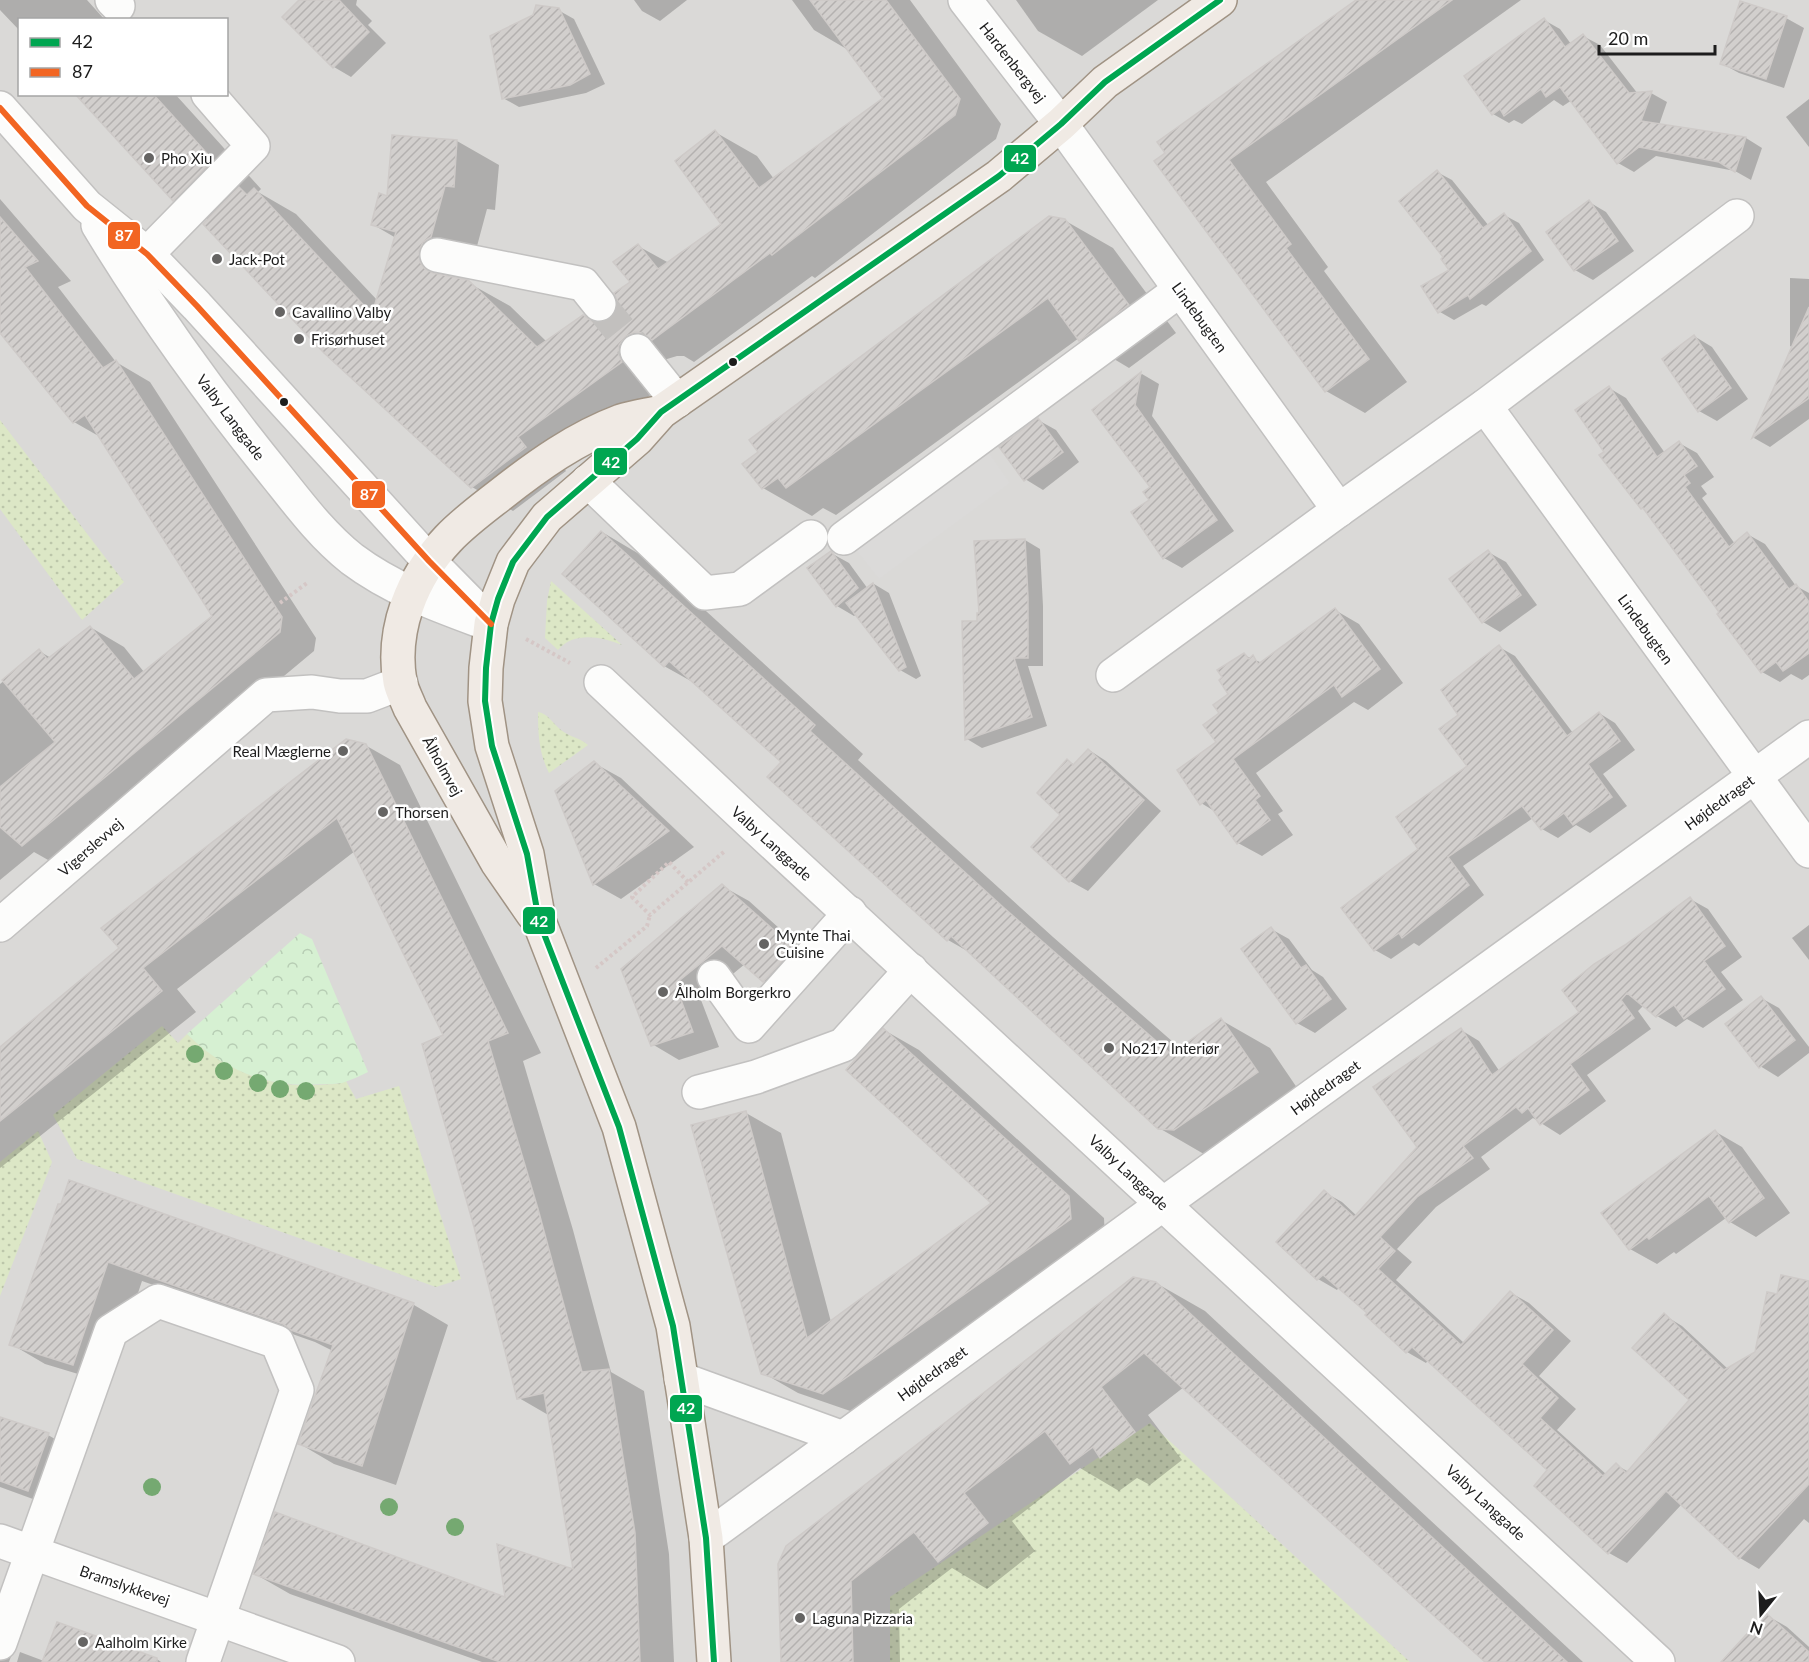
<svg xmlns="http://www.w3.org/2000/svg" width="1809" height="1662" font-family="Lato,sans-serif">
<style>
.residential{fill:#dad9d7;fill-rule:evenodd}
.grass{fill:url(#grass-dots)}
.park{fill:url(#park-crowns)}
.parking{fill:#dbdad9}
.shadow{fill:#0003}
.building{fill:url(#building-hatch);stroke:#cecac8;stroke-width:1.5}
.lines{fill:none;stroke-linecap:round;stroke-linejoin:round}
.minor-tunnel{stroke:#c2c0be;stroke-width:33;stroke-dasharray:33 16;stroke-linecap:butt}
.minor-casing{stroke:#c2c1c0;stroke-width:36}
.major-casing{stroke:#a09384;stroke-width:36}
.path{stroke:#d5c7c6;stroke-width:4;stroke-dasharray:3 3;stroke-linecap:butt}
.minor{stroke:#fcfcfb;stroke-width:33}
.major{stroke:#f0eae4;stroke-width:33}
.bus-1-casing{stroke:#fff;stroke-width:10}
.bus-2-casing{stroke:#fff;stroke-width:10}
.bus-1{stroke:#00a651;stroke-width:6}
.bus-2{stroke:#f26522;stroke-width:6}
.tree{fill:#75a971}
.poi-dot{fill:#656463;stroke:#fff;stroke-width:2}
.bus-dot{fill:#1d1d1d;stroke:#fff;stroke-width:2}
.labels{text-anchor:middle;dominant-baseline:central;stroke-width:5;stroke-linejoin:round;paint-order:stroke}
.street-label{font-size:15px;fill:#1d1d1d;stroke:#fff}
.poi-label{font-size:15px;fill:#1d1d1d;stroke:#fff;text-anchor:start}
.line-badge{stroke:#fff;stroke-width:2}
.badge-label{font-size:16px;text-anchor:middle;font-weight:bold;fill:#fff}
</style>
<defs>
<pattern id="grass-dots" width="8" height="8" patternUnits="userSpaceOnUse" patternTransform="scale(1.5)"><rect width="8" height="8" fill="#dce7c6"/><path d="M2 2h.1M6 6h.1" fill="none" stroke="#bcc6aa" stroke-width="1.8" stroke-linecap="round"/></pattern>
<pattern id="park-crowns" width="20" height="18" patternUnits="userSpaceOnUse" patternTransform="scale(1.5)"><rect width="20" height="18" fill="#d6f0d2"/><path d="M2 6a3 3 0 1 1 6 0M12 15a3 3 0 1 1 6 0" fill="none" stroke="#b7cdb4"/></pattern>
<pattern id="building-hatch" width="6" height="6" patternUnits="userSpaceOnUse" patternTransform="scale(1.5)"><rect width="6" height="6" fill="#d2cfcd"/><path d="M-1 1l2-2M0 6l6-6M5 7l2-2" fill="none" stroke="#b4b1b0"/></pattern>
</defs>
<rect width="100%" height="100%" fill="#ebe9e6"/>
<path class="residential" d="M0 0H1809V1662H0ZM20 20H226V94H20Z"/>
<g class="grass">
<polygon points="0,420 124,582 82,620 0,509"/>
<path d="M551 581 622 645C602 637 574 631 558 650L545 638 547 601Z"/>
<path d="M538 712C549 714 552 723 561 730 569 737 581 738 588 745L549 773C539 753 538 734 538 712Z"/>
<path d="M162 1026 178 1043 187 1034C222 1068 269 1089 318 1085 327 1084 338 1085 346 1081L356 1099 399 1086 461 1279 436 1287 77 1159 53 1115Z"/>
<polygon points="38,1131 52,1162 0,1296 0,1162"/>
<polygon points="1150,1423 1410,1662 890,1662 890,1597"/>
</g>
<path class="park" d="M300 933 312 939 368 1072C360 1076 351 1080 342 1083 336 1084 329 1084 323 1084 270 1089 224 1071 187 1034Z"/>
<polygon class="parking" points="987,450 1010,483 879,579 852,545"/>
<g class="shadow">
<polygon points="0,0 87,0 105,20 20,20 20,31 0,10"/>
<polygon points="301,0 357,0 356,5 372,21 368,25 386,43 351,77 334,67"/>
<polygon points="634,0 687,0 660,21 642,11"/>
<polygon points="792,0 910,0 1001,124 996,139 815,278 812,276 694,362 684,356 677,356 667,359 661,369 663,386 559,462 566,471 513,511 472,487 209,220 174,200 78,94 175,94 261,189 258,192 296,214 378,301 396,238 372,224 388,198 393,136 457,141 499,165 495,210 487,209 473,261 460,275 460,280 467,282 510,306 547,342 584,316 596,323 611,320 632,282 638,246 669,263 723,224 715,132 757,156 774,179 885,99 850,51 814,30"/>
<polygon points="1016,0 1158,0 1082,56 1038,31"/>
<polygon points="1359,0 1521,0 1266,182 1328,267 1324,271 1407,382 1365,413 1326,391 1156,161"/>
<polygon points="1741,3 1786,18 1804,28 1784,88 1739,73 1721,63"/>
<polygon points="558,10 574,19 605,84 586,93 519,107 503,98"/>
<polygon points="1544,20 1560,29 1571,44 1583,36 1600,45 1638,94 1651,93 1667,102 1659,125 1746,138 1762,148 1751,180 1735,171 1656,156 1634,172 1618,163 1572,100 1563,106 1554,100 1522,124 1514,120 1509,123 1493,114"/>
<polygon points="1809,99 1809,147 1786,117"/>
<polygon points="1437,172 1452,180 1489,226 1504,215 1519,223 1544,260 1486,306 1482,304 1454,320 1440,312 1451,270"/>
<polygon points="0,199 71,281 58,287 116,362 150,382 316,638 314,651 57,865 34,852 0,880 0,684 39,651 51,658 90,627 124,647 144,672 214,616 102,438 74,422 0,331"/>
<polygon points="1589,202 1606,212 1634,251 1593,280 1575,270 1548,232"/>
<polygon points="1064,220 1113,248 1176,333 1129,368 1079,338 836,515 823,508 812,516 763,488"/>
<polygon points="1790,278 1809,279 1809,419 1770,447 1754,438 1793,348 1790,346"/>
<polygon points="1694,336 1712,347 1748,399 1717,421 1699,411"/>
<polygon points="1142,374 1159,384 1152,416 1234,531 1182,568 1164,558 1151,501 1152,488 1094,410"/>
<polygon points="1609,388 1626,398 1665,453 1679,443 1697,453 1714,477 1701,486 1707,494 1702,498 1735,544 1747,534 1765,544 1796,586 1809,593 1809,675 1802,680 1791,674 1780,682 1762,672 1721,612 1646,510 1642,508 1606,452"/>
<polygon points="1038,420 1056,430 1079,462 1043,490 1025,479"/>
<polygon points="602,532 651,561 863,754 858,760 1053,937 1181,1049 1221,1020 1270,1048 1306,1101 1209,1157 1159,1128 969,952 948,940 783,762 698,685 664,666"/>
<polygon points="1025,540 1040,549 1043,606 1043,666 1028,666 1047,726 982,748 967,739 979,622"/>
<polygon points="1488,552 1506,562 1537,605 1500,632 1483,622"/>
<polygon points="831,553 849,563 868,589 874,584 889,593 921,676 916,679 900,670 857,614 854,616 837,606"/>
<polygon points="1335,610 1359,624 1403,683 1368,710 1354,702 1256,773 1283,811 1278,814 1293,835 1262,856 1238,843 1216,812 1201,803 1218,743 1221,713 1230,694 1244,655 1262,663"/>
<polygon points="1499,647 1515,656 1573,733 1599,713 1615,723 1635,750 1603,774 1627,806 1590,833 1576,825 1558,838 1542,829 1533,818 1463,866 1484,895 1419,946 1414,943 1391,959 1375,950 1420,850 1469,766 1460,715"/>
<polygon points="365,745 400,765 541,1053 523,1061 573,1230 611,1372 644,1391 669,1554 674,1662 482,1662 290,1594 255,1574 506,1599 575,1571 550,1416 519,1398 445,1036 355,851 177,989 196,1012 0,1168 0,1049"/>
<polygon points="1089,750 1106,761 1161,811 1088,891 1070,881 1033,847 1063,815 1068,761 1075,765"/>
<polygon points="594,763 621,778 694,847 621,899 594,884"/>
<polygon points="722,886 749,901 819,964 791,996 764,981 745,964 701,1000 719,1047 679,1060 652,1044 623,970"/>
<polygon points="1690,899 1708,909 1742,957 1721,972 1743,1000 1703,1028 1687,1019 1676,1027 1657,1016 1644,1005 1638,1011 1651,1029 1587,1075 1606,1101 1560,1135 1533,1118 1481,1157 1490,1169 1436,1207 1397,1249 1412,1262 1396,1280 1464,1343 1511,1293 1529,1303 1571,1341 1539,1376 1576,1409 1557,1430 1607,1475 1616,1465 1629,1472 1691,1400 1664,1315 1682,1326 1728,1369 1757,1353 1778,1296 1809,1283 1809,1523 1804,1519 1759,1569 1740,1558 1682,1504 1627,1563 1609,1553 1550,1470 1428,1360 1426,1363 1407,1352 1367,1315 1369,1313 1339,1287 1337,1290 1318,1279 1278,1242 1324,1192 1342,1202 1357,1216 1419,1147 1461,1030 1479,1041 1500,1072 1581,1013 1626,946"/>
<polygon points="1809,925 1809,960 1792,938"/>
<polygon points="1271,929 1289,939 1312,970 1323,977 1347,1009 1315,1033 1297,1023 1243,950"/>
<polygon points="1761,998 1779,1008 1809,1047 1809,1053 1778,1077 1760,1066"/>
<polygon points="884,1030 919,1050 1104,1218 1105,1239 859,1414 798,1393 763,1373 746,1113 781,1133 831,1322 993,1203"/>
<polygon points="1716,1132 1742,1147 1790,1213 1756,1237 1730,1222 1726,1218 1676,1254 1674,1252 1657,1264 1630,1249"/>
<polygon points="70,1182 414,1305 448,1325 396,1485 334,1464 300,1444 333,1351 315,1342 142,1281 108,1383 45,1364 11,1344"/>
<polygon points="1156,1283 1205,1311 1583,1662 1488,1662 1184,1387 1148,1415 1182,1460 1150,1485 1137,1478 1119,1491 1080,1468 1012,1521 1035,1551 987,1589 952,1568 899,1609 900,1662 783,1662 779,1565"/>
<polygon points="0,1418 48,1435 83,1455 63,1510 0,1487"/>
<polygon points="0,1599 26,1614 9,1662 0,1662"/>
<polygon points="1766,1615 1787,1627 1809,1647 1809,1662 1734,1662"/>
<polygon points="20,1652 44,1661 154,1657 161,1662 17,1662"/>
</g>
<g class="building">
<polygon points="299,0 339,0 369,32 333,68 282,17"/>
<polygon points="810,0 886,0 960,99 955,115 772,255 770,253 652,340 643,333 635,332 626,336 619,345 618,353 622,362 518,437 526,447 471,488 324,353 203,224 239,187 247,195 254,188 372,314 396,232 371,225 379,193 387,196 392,135 457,140 454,187 445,186 431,237 423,242 419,251 420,262 425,269 433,273 468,280 537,347 583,315 593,322 602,322 611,318 617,310 618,302 614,293 630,282 613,262 638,244 658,269 721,224 675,161 715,130 759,188 883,98"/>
<polygon points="1356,0 1452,0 1229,160 1291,244 1286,248 1369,359 1325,392 1154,161 1165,153 1157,142"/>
<polygon points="1740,1 1787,16 1766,79 1720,64"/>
<polygon points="536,5 559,8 590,74 570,85 502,99 490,36 533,15"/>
<polygon points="1544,18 1565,47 1583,34 1629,93 1652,91 1641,121 1746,137 1735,172 1719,162 1639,147 1617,164 1560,87 1546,97 1541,89 1504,116 1500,109 1492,115 1464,76"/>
<polygon points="75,94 153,94 213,160 173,201"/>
<polygon points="1437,170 1483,228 1504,213 1531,251 1470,299 1468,295 1438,313 1421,286 1449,270 1441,259 1443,257 1399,201"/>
<polygon points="1589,200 1618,241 1574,271 1546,232"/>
<polygon points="1049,216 1065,219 1129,305 1079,341 1048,298 786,488 778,478 762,489 742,464 758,452 749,440"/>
<polygon points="0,217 38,261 25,267 103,368 116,360 282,617 280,632 22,846 0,827 0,787 55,742 2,680 39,649 47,659 90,626 134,679 212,616 85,415 73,423 0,333"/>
<polygon points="1809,307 1809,398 1752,438"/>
<polygon points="1694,335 1731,388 1698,412 1662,359"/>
<polygon points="1141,372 1135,405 1217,520 1163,559 1131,512 1149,500 1143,492 1150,487 1092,410"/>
<polygon points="1609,386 1657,457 1679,441 1697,466 1684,475 1690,483 1685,487 1729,547 1747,532 1789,589 1796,584 1809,602 1809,653 1783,671 1776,662 1761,673 1717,614 1719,612 1643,508 1641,509 1599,455 1604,452 1575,410"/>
<polygon points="1038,418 1063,452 1024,481 999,447"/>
<polygon points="601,531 815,725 810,731 1003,907 1171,1054 1221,1018 1258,1072 1174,1130 1158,1129 951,936 947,941 767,777 781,762 669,661 664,667 562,574"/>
<polygon points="1025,539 1028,597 1028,658 1014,658 1032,717 965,740 962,621 977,621 977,613 979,613 974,541"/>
<polygon points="1488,550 1521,595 1482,623 1449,579"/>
<polygon points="831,551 858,588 836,607 807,568"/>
<polygon points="873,583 906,667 899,671 846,603"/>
<polygon points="1335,608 1380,669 1342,697 1334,685 1233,759 1260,796 1255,800 1270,820 1237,844 1206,800 1200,805 1177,770 1216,742 1203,725 1219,713 1213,705 1228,694 1219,680 1222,677 1217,670 1244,653 1249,659 1253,655 1258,664"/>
<polygon points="1499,645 1567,736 1599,712 1620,741 1588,764 1612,797 1573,825 1564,813 1541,830 1522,806 1448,857 1469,885 1402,938 1399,933 1374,951 1341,908 1418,849 1396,817 1467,766 1439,729 1458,715 1441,690"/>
<polygon points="346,739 366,744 508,1033 488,1041 538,1209 582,1372 609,1369 635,1533 640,1662 500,1662 253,1574 275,1512 505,1597 497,1544 573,1569 544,1393 517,1399 474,1227 422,1044 443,1035 337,818 143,968 162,991 0,1121 0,1047 119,948 101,928"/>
<polygon points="1088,749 1144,800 1069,882 1031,847 1060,815 1037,793 1067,759 1073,765"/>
<polygon points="594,761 669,831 593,885 555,791"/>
<polygon points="722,884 794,948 763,982 722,946 675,984 693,1032 651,1046 621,969"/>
<polygon points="1690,897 1725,946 1704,961 1725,989 1684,1019 1674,1005 1656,1017 1627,993 1621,1000 1634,1018 1570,1064 1589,1090 1540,1125 1528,1108 1522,1113 1516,1107 1463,1146 1473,1158 1417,1197 1380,1237 1395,1251 1378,1269 1461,1345 1510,1291 1553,1330 1522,1364 1558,1398 1540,1418 1603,1476 1616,1463 1626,1473 1689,1400 1632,1348 1664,1313 1724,1370 1755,1352 1767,1292 1777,1294 1781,1275 1809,1281 1809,1484 1739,1559 1666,1491 1608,1554 1534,1486 1547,1470 1412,1347 1406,1353 1365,1315 1367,1313 1323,1275 1317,1280 1276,1242 1324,1190 1354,1217 1417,1147 1373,1087 1461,1028 1492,1075 1579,1012 1562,990 1594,964 1625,945"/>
<polygon points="1271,927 1301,968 1306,965 1331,999 1296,1024 1241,949"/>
<polygon points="1761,996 1795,1040 1759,1068 1725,1024"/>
<polygon points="883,1028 1069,1196 1071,1219 823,1394 761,1374 691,1125 746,1111 807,1338 991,1203 846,1070"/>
<polygon points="1715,1130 1764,1198 1729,1223 1709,1196 1649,1239 1647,1237 1629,1250 1601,1213"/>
<polygon points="69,1180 414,1303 362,1466 298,1444 333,1345 291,1330 283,1324 108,1262 73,1365 9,1345 58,1204 61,1204"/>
<polygon points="1133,1277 1156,1282 1567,1662 1485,1662 1144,1353 1101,1387 1135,1432 1100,1458 1093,1447 1070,1464 1045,1431 964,1493 988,1523 938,1562 914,1532 851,1581 853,1662 781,1662 778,1564 786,1546"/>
<polygon points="0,1417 49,1433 28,1491 0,1481"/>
<polygon points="1766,1613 1809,1652 1809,1662 1721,1662"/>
<polygon points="57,1622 157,1658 157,1662 42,1662"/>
</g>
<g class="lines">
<polyline class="minor-tunnel" points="599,304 637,351"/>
<defs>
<g id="minor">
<polyline points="112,0 118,6"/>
<polyline points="965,0 1061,124 1339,510"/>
<polyline points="0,108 87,206 147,254 197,306 429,561 491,624"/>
<path d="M98 225C152 314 213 398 278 478 301 507 323 536 352 559 392 589 437 605 483 622"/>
<polyline points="147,254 253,146 208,94"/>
<polyline points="437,255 583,284 599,304"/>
<polyline points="637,351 677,401"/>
<polyline points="1485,406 1809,851"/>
<polyline points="588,481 705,593 740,589 811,537"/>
<polyline points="844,538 1180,290"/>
<polyline points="1113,675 1339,510 1485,406 1737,216"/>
<polyline points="601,682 754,826 1658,1662"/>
<polyline points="0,925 266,695 312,692 340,696 367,696 401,683"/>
<polyline points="714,977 749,1026 850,913"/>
<polyline points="699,1092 756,1077 843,1045 911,970"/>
<polyline points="681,1379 843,1438"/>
<polyline points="706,1538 1163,1204 1809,737"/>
<polyline points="0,1541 338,1662"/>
<polyline points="0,1643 111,1331 158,1301 277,1342 297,1390 203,1662"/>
</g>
<g id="major">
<path d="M533 914 497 862 410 708C407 700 402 691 400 682 391 630 412 577 448 539 463 523 482 509 500 495 538 465 576 438 621 421 634 417 648 415 661 412"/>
<polyline points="714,1662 706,1538 673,1326 619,1127 539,921 527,854 492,746 485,701 486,668 491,624 498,599 513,562 547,517 637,439 661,412 999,176 1061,124 1105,82 1220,0"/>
</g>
</defs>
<use href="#minor" class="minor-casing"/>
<use href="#major" class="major-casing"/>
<g class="path">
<polyline points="280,603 307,583"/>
<polyline points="526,639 570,663"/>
<polyline points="688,882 669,862 632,897 650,915 726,850"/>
<polyline points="596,968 647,926 650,915"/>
</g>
<use href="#minor" class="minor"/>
<use href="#major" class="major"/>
<defs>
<polyline id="bus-1" points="714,1662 706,1538 673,1326 619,1127 539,921 527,854 492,746 485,701 486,668 491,624 498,599 513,562 547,517 637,439 661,412 999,176 1061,124 1105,82 1220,0"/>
<polyline id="bus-2" points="0,108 87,206 147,254 197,306 429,561 491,624"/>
</defs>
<use href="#bus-1" class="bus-1-casing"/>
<use href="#bus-2" class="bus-2-casing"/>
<use href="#bus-1" class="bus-1"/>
<use href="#bus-2" class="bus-2"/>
</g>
<g class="tree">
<circle cx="195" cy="1054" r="9"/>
<circle cx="224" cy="1071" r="9"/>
<circle cx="258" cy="1083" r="9"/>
<circle cx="280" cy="1089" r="9"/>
<circle cx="306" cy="1091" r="9"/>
<circle cx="152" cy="1487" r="9"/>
<circle cx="389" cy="1507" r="9"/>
<circle cx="455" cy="1527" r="9"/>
</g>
<g class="poi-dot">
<circle cx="149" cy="158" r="6"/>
<circle cx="217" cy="259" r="6"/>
<circle cx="280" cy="312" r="6"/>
<circle cx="299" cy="339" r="6"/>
<circle cx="343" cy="751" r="6"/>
<circle cx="383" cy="812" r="6"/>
<circle cx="764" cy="944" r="6"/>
<circle cx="663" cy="992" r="6"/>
<circle cx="1109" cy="1048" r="6"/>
<circle cx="800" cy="1618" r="6"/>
<circle cx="83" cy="1642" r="6"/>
</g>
<g class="bus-dot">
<circle cx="733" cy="362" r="5"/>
<circle cx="284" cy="402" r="5"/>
</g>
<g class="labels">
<g class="street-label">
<text transform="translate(1013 62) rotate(52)">Hardenbergvej</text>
<text transform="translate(1200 317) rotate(54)">Lindebugten</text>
<text transform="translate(231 417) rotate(53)">Valby Langgade</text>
<text transform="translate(1646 629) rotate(54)">Lindebugten</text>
<text transform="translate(443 766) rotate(61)">Ålholmvej</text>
<text transform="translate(1719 802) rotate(-36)">Højdedraget</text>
<text transform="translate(772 843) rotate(42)">Valby Langgade</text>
<text transform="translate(90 847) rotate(-41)">Vigerslevvej</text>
<text transform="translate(1325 1087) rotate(-36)">Højdedraget</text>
<text transform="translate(1129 1172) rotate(43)">Valby Langgade</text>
<text transform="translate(932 1373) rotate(-36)">Højdedraget</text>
<text transform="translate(1486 1502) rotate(43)">Valby Langgade</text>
<text transform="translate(125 1585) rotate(19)">Bramslykkevej</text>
</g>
<g class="poi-label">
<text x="161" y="158">Pho Xiu</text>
<text x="229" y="259">Jack-Pot</text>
<text x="292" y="312">Cavallino Valby</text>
<text x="311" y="339">Frisørhuset</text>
<text x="331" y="751" text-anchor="end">Real Mæglerne</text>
<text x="395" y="812">Thorsen</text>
<text x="776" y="935">Mynte Thai<tspan x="776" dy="17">Cuisine</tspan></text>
<text x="675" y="992">Ålholm Borgerkro</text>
<text x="1121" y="1048">No217 Interiør</text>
<text x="812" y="1618">Laguna Pizzaria</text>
<text x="95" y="1642">Aalholm Kirke</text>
</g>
</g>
<g class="line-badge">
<rect x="1003" y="144" width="34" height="29" rx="6" fill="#00a651"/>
<rect x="107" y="221" width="34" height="29" rx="6" fill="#f26522"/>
<rect x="593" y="447" width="35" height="29" rx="6" fill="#00a651"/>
<rect x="351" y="480" width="35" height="29" rx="6" fill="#f26522"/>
<rect x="522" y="906" width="34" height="29" rx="6" fill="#00a651"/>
<rect x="669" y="1394" width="34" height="29" rx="6" fill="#00a651"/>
</g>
<g class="badge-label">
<text x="1020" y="164">42</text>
<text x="124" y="241">87</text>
<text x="611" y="468">42</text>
<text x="369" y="500">87</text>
<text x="539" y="927">42</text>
<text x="686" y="1414">42</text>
</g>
<rect x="18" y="18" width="210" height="78" fill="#ffffff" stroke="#a5a5a5" stroke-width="1.5"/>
<rect x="30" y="38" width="30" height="9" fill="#00a651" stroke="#a5a5a5" stroke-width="1.5"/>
<text x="72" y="48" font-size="18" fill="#1d1d1d">42</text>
<rect x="30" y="68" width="30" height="9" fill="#f26522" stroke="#a5a5a5" stroke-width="1.5"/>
<text x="72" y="78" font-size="18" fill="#1d1d1d">87</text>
<g transform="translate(1761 1614) rotate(198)" stroke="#ffffff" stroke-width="4.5" paint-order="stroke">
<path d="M0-4.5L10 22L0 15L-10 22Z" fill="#1d1d1d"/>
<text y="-9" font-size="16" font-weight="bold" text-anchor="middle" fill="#1d1d1d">N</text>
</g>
<path d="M1599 45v9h116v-9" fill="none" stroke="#1d1d1d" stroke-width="3"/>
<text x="1608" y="45" font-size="18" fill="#1d1d1d" stroke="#ffffff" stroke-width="4.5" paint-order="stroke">20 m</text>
</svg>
